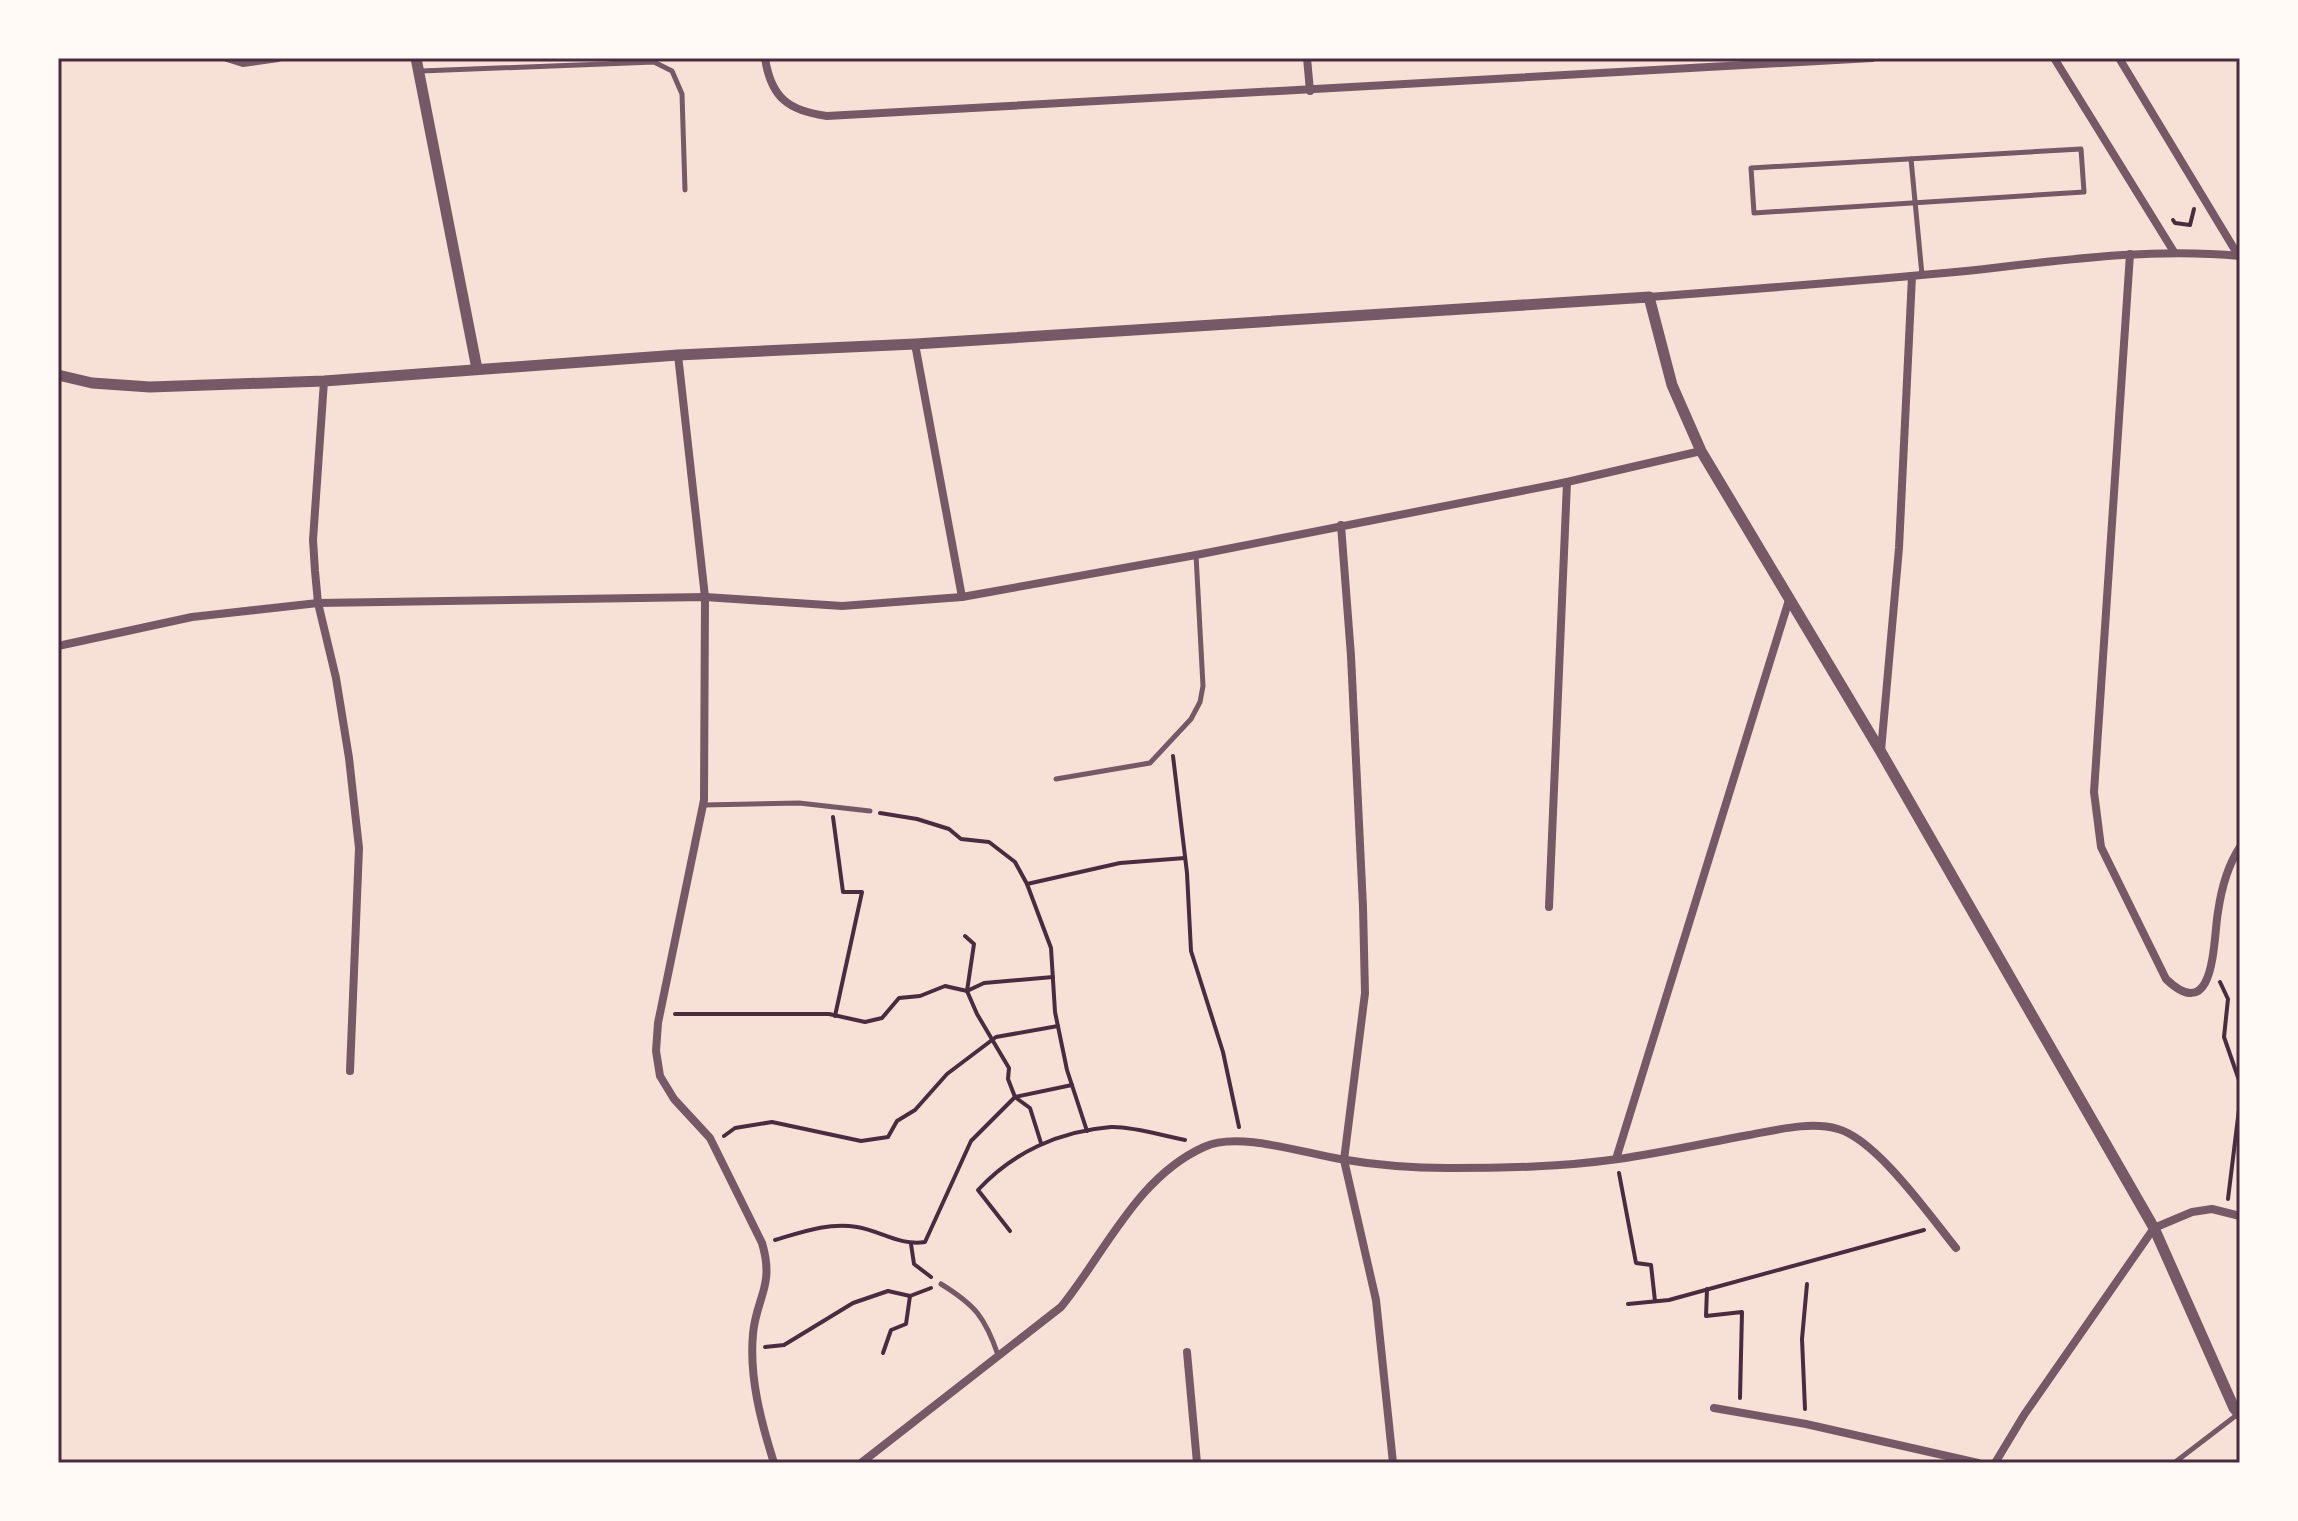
<svg xmlns="http://www.w3.org/2000/svg" width="2298" height="1521" font-family="Bitter,serif">
<style>
.lines{fill:none;stroke-linecap:round;stroke-linejoin:round}
.path{stroke:#4a2c40;stroke-width:4}
.service{stroke:#755966;stroke-width:5}
.minor{stroke:#755966;stroke-width:8}
.tertiary{stroke:#755966;stroke-width:11}
.neatline{fill:none;stroke:#4a2c40;stroke-width:3}
</style>
<rect width="100%" height="100%" fill="#f7e1d7"/>
<g class="lines">
<g class="path">
<polyline points="2173,220 2175,223 2190,225 2194,209"/>
<polyline points="1173,756 1187,873 1191,951 1223,1052 1239,1127"/>
<polyline points="880,813 917,819 949,829 961,839 989,842 1015,862 1027,884 1120,863 1185,858"/>
<polyline points="833,817 843,892 862,892 835,1016"/>
<polyline points="1027,884 1051,948 1055,1012 1067,1070 1087,1131"/>
<polyline points="965,936 974,944 967,991 977,1014 1009,1068 1008,1079 1015,1097 1030,1108 1041,1143"/>
<polyline points="2220,982 2228,999 2224,1037 2240,1083"/>
<polyline points="675,1014 829,1014 865,1022 882,1018 899,998 920,996 945,986 967,991 984,983 1053,977"/>
<polyline points="724,1136 735,1128 772,1122 861,1141 888,1137 897,1121 915,1110 947,1074 996,1037 1058,1026"/>
<polyline points="1619,1173 1636,1263 1651,1265 1655,1301"/>
<polyline points="2228,1199 2240,1101"/>
<path d="M1010 1231 978 1190C1013 1152 1060 1131 1111 1127 1132 1126 1164 1136 1185 1140"/>
<path d="M775 1240C802 1232 829 1222 857 1227 881 1231 900 1246 925 1242L971 1141 1015 1097 1072 1085"/>
<polyline points="911,1244 914,1264 931,1277"/>
<polyline points="1707,1289 1706,1316 1742,1312 1740,1398"/>
<polyline points="1628,1304 1669,1300 1924,1230"/>
<polyline points="765,1347 784,1345 853,1303 888,1291 910,1296 931,1288"/>
<polyline points="883,1353 891,1330 906,1324 910,1296"/>
<polyline points="1805,1409 1802,1339 1807,1284"/>
</g>
<g class="service">
<polyline points="421,71 654,62 672,71 682,94 685,190"/>
<polygon points="2081,149 2084,192 1754,213 1751,168"/>
<polyline points="1911,159 1922,275"/>
<polyline points="1056,779 1150,763 1191,719 1200,702 1203,686 1196,555"/>
<polyline points="703,805 799,803 870,811"/>
<path d="M941 1284C975 1305 985 1317 998 1355"/>
<polyline points="2174,1463 2238,1414"/>
</g>
<g class="minor">
<polyline points="227,58 243,63 278,58"/>
<path d="M765 58C771 98 789 111 827 116L1872 58"/>
<polyline points="1307,58 1310,91"/>
<polyline points="2054,58 2174,252"/>
<polyline points="2119,58 2238,255"/>
<path d="M2130 254 2094 792 2101 847 2166 979C2216 1027 2213 939 2218 912 2221 891 2228 865 2240 847"/>
<path d="M1649 297C1755 289 1860 281 1966 271 2057 261 2149 247 2240 256"/>
<polyline points="915,344 962,597"/>
<path d="M678 355 705 597 704 800 658 1023 656 1051 660 1076 674 1099 710 1138 762 1243C775 1286 756 1298 753 1334 749 1377 761 1422 774 1463"/>
<polyline points="324,381 313,540 315,571 318,603 336,678 349,758 359,848 350,1071"/>
<polyline points="1341,525 1351,656 1363,907 1365,993 1344,1160 1376,1300 1393,1463"/>
<polyline points="58,646 192,617 318,603 705,597 842,606 962,597 1196,555 1567,482 1701,451"/>
<polyline points="1881,751 1899,548 1912,276"/>
<polyline points="1549,907 1567,482"/>
<polyline points="1616,1159 1789,600"/>
<polyline points="1187,1352 1197,1463"/>
<polyline points="1714,1408 1806,1424 1978,1463"/>
<path d="M861 1463 1061 1307C1105 1253 1137 1177 1204 1147 1238 1131 1303 1153 1340 1159 1375 1165 1414 1168 1449 1168 1505 1168 1562 1167 1618 1159 1661 1153 1705 1143 1749 1135 1777 1130 1810 1121 1838 1129 1877 1140 1930 1216 1956 1248"/>
<polyline points="1995,1463 2024,1415 2154,1228 2192,1212 2212,1209 2240,1216"/>
</g>
<g class="tertiary">
<polyline points="416,58 477,369"/>
<polyline points="58,375 92,383 150,387 324,381 678,355 915,344 1649,297 1672,385 1701,451 1881,752 2154,1228 2234,1408 2240,1415"/>
</g>
</g>
<rect width="2298" height="1521" fill="none" stroke="#fffaf5" stroke-width="120"/>
<rect x="60" y="60" width="2178" height="1401" class="neatline"/>
</svg>
